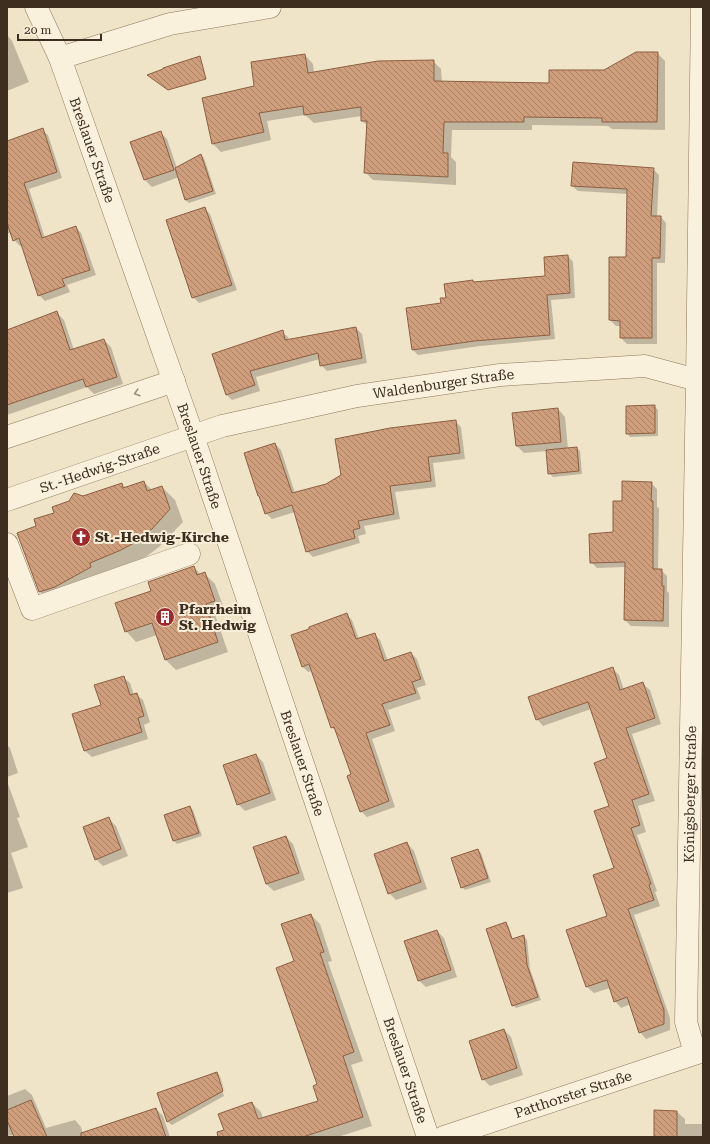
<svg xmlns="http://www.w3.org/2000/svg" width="710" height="1144" font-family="'Roboto Serif',serif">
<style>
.shadow{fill:#0003}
.building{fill:url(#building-back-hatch);stroke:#8d5f41}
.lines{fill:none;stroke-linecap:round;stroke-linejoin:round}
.minor-casing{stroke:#8d765c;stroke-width:23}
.minor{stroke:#faf1dc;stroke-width:22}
.oneway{stroke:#9c907e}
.labels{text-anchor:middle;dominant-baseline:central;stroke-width:4;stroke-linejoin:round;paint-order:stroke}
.street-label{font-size:14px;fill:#3d2e20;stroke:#f7eed8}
.poi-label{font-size:14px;font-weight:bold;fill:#3d2e20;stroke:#f7eed8;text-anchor:start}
</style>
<defs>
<pattern id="building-back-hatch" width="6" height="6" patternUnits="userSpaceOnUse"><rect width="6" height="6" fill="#cf9f7d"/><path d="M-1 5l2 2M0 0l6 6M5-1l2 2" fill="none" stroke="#a98266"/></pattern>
</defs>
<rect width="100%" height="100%" fill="#f0e4c8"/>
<g class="shadow">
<polygon points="7,35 12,41 29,82 7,91"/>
<polygon points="657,53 665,61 665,130 612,129 608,126 532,125 532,130 452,130 451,157 456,162 456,185 373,180 365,172 367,125 362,121 362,116 314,123 305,115 267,121 271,140 221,152 213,144 255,86 305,55 313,64 314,73 433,61 441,69 442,82 550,84 604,71"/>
<polygon points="42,130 48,135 62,178 29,189 45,238 76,227 81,233 96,275 67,285 70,292 45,301 39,295 22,245 20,246 14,240 11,232 7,234 7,142"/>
<polygon points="160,132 167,139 177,168 201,155 204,158 216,194 189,203 185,200 179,177 152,187 145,180"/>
<polygon points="653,169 659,175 657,217 661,217 666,223 665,263 657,263 657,344 627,344 621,338 621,326 616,326 610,320 627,258 628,194 578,191 572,186"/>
<polygon points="204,208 210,214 237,290 199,303 193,297"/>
<polygon points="568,256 573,262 575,298 551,300 555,339 480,346 418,355 413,350 407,309 442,304 447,299 472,281 475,283 546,277"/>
<polygon points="57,313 64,320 74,350 104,340 111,347 123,384 94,394 87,387 7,415 7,331"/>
<polygon points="356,328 362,334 367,363 327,371 321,365 320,359 256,377 260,391 232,400 226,394 282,332 288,337 289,340"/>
<polygon points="654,406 658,410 658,436 630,437 627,433"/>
<polygon points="558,409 565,417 568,449 577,448 580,451 582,474 553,477 549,473 547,451 524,453 517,446"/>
<polygon points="455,421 461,427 465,459 433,463 436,487 395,492 400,519 364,526 366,534 358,536 360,543 313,557 307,551 295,512 272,519 266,513 261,498 259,496 275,444 281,450 295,493 326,485"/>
<polygon points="144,482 152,490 162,487 175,500 183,522 159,547 147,556 53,605 40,592 37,527 55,513 83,497 122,484 126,488"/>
<polygon points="651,483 657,489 657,507 659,508 658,570 661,570 667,576 667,591 669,593 669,627 631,626 625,620 626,567 597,568 591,562 614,533 623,502"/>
<polygon points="194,567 201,575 205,574 215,584 225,611 215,615 228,652 176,670 166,660 157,635 136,642 126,631 153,592"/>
<polygon points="346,614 352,620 359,639 374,634 380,640 388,661 411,653 417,659 426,685 417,688 421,699 388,710 395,731 372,739 395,807 367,817 361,811 352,775 337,733 332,727 312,671 308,672 302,666 311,629"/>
<polygon points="612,668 619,675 624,690 643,684 650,690 661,724 632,734 655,801 638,806 646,832 637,835 657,891 655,892 660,906 634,915 670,1018 670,1030 646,1039 640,1032 631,1004 621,1008 615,1001 610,988 594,993 587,987 568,931 609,917 615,869 610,807 609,759 591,709 543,726 537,719"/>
<polygon points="123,677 130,683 134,695 136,694 143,700 150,722 144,725 148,739 92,757 85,751 102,705"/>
<polygon points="7,745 10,748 18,773 7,777"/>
<polygon points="256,755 263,762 276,800 245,811 238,804"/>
<polygon points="7,781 20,817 17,818 28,847 11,853 23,888 7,893"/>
<polygon points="190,807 193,810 202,836 177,844 174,841"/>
<polygon points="109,819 116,826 128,856 103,866 96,859"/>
<polygon points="286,837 293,844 305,880 274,891 266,884 254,848"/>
<polygon points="407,843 414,851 427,889 396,900 389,893"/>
<polygon points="478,850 481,853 491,882 465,890 462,887"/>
<polygon points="311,915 320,924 332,961 328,962 363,1061 351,1065 372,1126 338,1137 228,1137 252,1103 261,1112 263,1119 319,1102 318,1085 295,962"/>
<polygon points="506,924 509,927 513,940 524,936 527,940 530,969 541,1000 516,1008 513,1005"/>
<polygon points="437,931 444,938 457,977 426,987 418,980"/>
<polygon points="504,1030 511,1037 523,1075 490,1086 483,1079"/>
<polygon points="216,1073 220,1076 226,1095 219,1076 217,1076 224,1096 172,1125 168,1122 158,1093"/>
<polygon points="25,1089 32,1095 46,1128 75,1120 81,1127 84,1137 15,1137 14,1135 7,1136 7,1096"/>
<polygon points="156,1109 163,1116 170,1137 122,1137"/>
<polygon points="677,1112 685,1119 685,1124 703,1124 703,1137 655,1137"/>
</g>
<g class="building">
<polygon points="636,52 658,52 657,122 602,122 602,118 524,117 524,122 444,122 443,153 448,153 448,177 364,173 367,121 361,121 361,107 304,115 303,106 259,113 264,132 212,144 202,98 254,86 251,62 305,54 308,73 378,61 434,60 434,81 549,83 549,70 604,70"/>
<polygon points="200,56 206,79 168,90 147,75 163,69 163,68"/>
<polygon points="43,128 57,172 24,183 42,238 76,226 90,270 62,279 65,286 38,296 19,238 13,241 7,223 7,141"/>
<polygon points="161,131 174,170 144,180 130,142"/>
<polygon points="201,154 213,191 185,200 175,168"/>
<polygon points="573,162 654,168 651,216 661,216 660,258 652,258 652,338 620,338 620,321 609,320 609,257 626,257 627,189 571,186"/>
<polygon points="205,207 232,285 192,298 166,220"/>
<polygon points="568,255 570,293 547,295 550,335 474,341 412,350 406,308 441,303 440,298 446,298 444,284 473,280 473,282 545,276 544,257"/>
<polygon points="57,311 70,350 104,339 117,377 86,387 83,379 7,405 7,330"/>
<polygon points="356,327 362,358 320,366 318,353 250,371 255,385 226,395 212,354 283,330 285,340"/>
<polygon points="655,405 655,433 626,434 626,406"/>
<polygon points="558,408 561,442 516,446 512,413"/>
<polygon points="456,420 460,453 428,457 431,481 390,486 394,514 358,521 360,528 353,530 355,538 306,552 292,505 265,514 259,496 258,496 244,453 275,443 292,493 326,484 341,475 335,439 390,428"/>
<polygon points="577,447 579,471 548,474 546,450"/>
<polygon points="144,481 147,491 162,486 170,509 152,529 134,543 121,550 90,563 91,567 55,587 39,592 17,533 36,526 34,519 54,513 52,507 69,501 74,493 83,496 122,483 123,488"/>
<polygon points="622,481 652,482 651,501 653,501 653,569 662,569 662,586 664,586 663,621 624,620 625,562 590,563 589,534 613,532 613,501 622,501"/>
<polygon points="194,566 197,575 205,572 215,601 206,604 218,642 165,660 152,623 125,632 115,603 151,591 148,582"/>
<polygon points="347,613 356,639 375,633 384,661 411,652 421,679 412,682 416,693 382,704 390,725 366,733 389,801 360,812 347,776 351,774 334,727 331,728 309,664 302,667 291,635 309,629 309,627"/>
<polygon points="613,667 620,690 643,682 655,718 626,728 649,794 632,800 640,825 631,828 651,884 649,885 654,900 628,909 664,1010 664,1024 639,1033 627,997 614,1002 607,980 586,987 566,930 607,916 593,875 614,868 594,811 609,806 594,763 607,758 588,702 536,720 528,697"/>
<polygon points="124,676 130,695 137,693 144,716 138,718 142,732 84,751 72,714 101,705 94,685"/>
<polygon points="256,754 270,793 237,805 223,765"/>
<polygon points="190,806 199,833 173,841 164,815"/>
<polygon points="109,817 121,849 95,860 83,827"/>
<polygon points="286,836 299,873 266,884 253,847"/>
<polygon points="407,842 421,882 388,894 374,854"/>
<polygon points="478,849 488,878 461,888 451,858"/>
<polygon points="311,914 324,952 320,953 354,1052 343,1056 363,1117 303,1137 218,1137 217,1132 224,1130 218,1114 252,1102 258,1119 318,1101 313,1086 317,1084 276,968 294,961 281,924"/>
<polygon points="506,922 512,939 524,935 527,965 538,997 512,1006 486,929"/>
<polygon points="437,930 451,970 418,981 404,941"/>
<polygon points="504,1029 517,1068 482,1080 469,1041"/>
<polygon points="217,1072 223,1091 167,1122 157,1093"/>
<polygon points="31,1100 47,1137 14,1137 7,1120 7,1110"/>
<polygon points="156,1108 166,1137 81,1137 81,1133"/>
<polygon points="654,1110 677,1111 677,1137 654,1137"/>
</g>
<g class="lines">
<defs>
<g id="minor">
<path id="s1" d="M36 7 60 58 193 436 428 1137"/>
<polyline points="60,58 170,24 270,7"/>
<polyline points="7,437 174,381"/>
<path id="s2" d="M7 500 222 426 357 396 500 375 645 366 697 380H703"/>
<polyline points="7,544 32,609 189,554"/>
<path id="s3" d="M695 1053 686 1022 697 380 702 7"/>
<path id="s4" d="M444 1137 703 1051"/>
</g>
</defs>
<use href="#minor" class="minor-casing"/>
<use href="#minor" class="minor"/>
</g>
<defs><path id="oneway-chevron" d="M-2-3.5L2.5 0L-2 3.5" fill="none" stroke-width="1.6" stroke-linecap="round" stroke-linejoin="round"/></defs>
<use class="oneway" href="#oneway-chevron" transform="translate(137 393) rotate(162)"/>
<defs>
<symbol id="church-disc" viewBox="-11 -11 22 22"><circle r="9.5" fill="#9e2a2b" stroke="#f7eed8"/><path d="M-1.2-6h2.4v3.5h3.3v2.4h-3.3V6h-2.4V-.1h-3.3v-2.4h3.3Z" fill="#fff"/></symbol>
<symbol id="building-disc" viewBox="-11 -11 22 22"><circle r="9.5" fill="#9e2a2b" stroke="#f7eed8"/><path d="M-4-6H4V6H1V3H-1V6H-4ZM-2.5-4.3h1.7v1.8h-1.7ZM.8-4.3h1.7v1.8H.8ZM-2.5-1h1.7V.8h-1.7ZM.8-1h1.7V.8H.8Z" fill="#fff"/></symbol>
</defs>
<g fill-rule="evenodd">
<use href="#church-disc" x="70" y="526" width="22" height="22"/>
<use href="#building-disc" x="154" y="606" width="22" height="22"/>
</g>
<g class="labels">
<g class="street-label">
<text stroke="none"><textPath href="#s1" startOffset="154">Breslauer Straße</textPath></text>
<text stroke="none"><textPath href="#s2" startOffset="453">Waldenburger Straße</textPath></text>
<text stroke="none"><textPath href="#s1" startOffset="478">Breslauer Straße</textPath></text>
<text stroke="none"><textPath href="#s2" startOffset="98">St.-Hedwig-Straße</textPath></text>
<text stroke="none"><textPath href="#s1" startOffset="802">Breslauer Straße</textPath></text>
<text stroke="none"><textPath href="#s3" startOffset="260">Königsberger Straße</textPath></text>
<text stroke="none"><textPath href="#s1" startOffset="1126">Breslauer Straße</textPath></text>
<text stroke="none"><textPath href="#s4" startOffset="136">Patthorster Straße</textPath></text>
</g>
<g class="poi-label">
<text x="95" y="537">St.-Hedwig-Kirche</text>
<text x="179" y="609">Pfarrheim<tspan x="179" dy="16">St. Hedwig</tspan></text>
</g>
</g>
<rect width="710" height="1144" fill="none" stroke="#3d2e20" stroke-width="16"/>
<path d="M18 34v6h83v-6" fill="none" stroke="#3d2e20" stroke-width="2"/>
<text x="24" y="34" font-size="12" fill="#3d2e20" stroke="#f7eed8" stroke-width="3" paint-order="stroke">20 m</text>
</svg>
